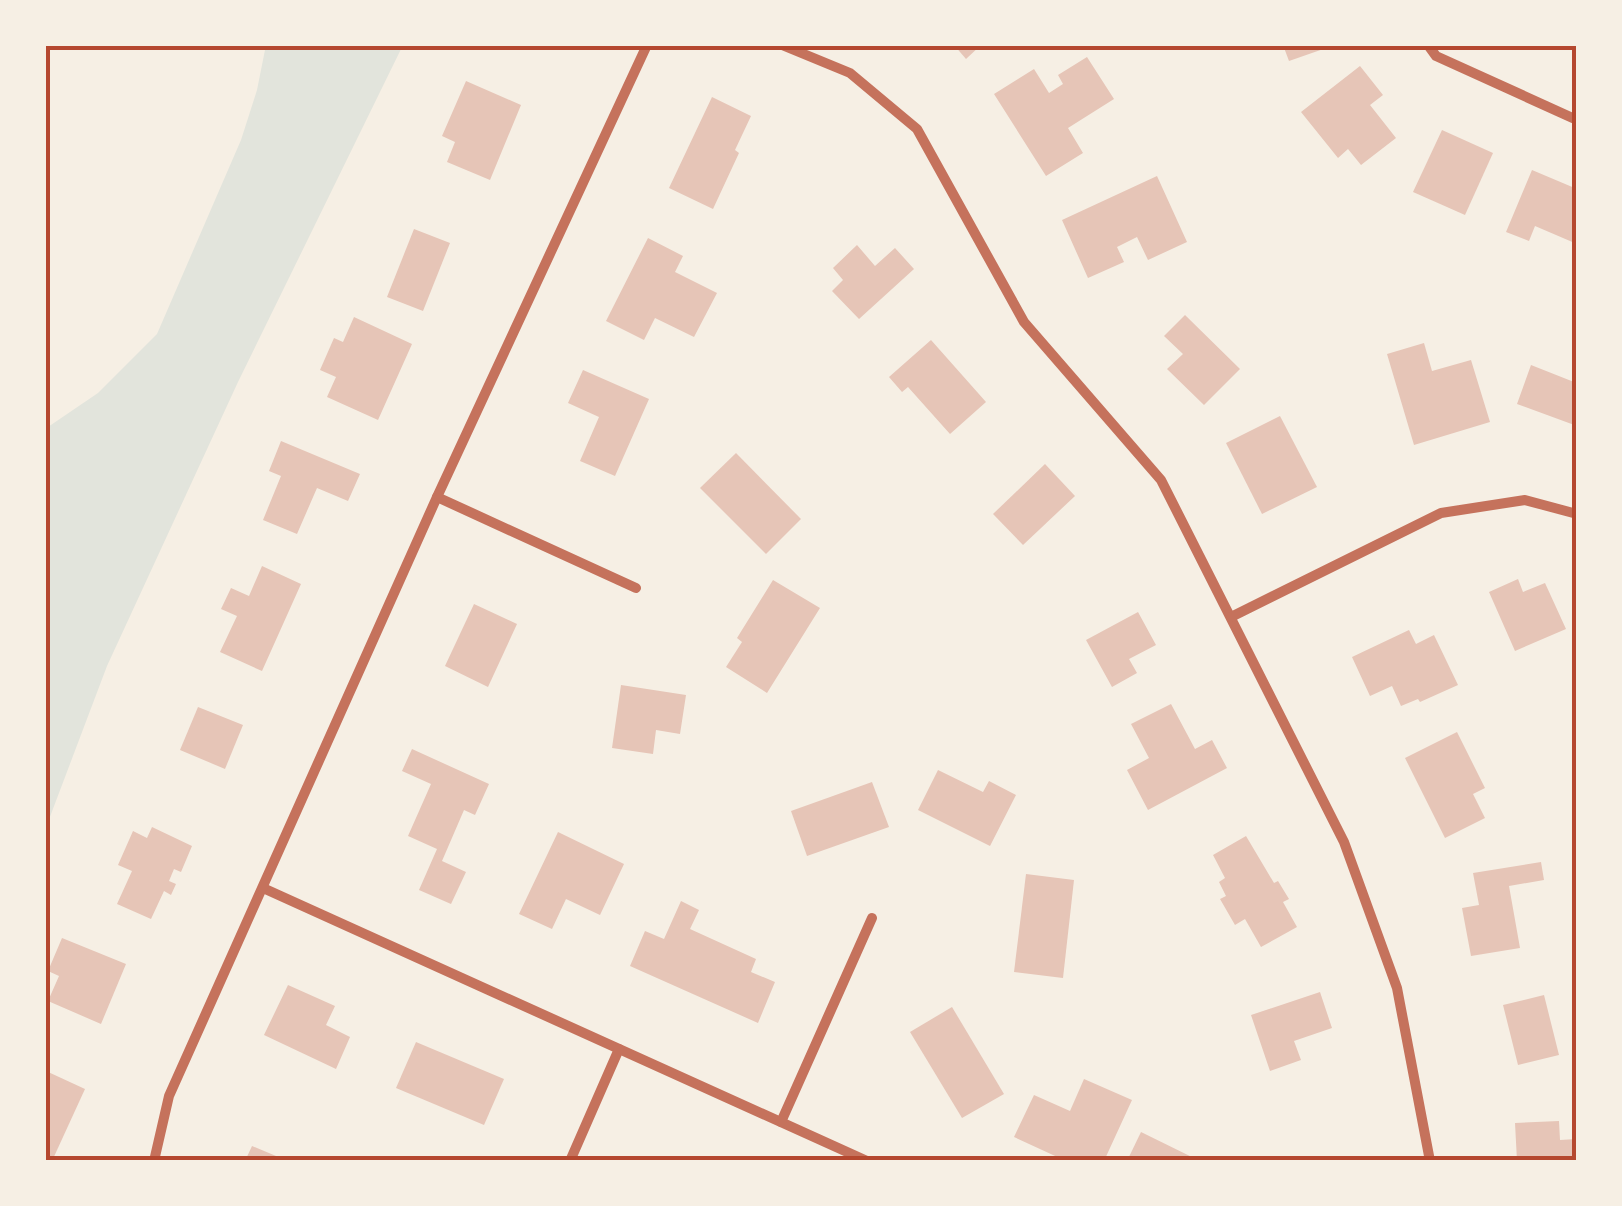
<svg xmlns="http://www.w3.org/2000/svg" width="1622" height="1206" font-family="Inter,sans-serif">
<style>
.green{fill:#e2e4dc}
.building{fill:#e6c5b7}
.lines{fill:none;stroke-linecap:round;stroke-linejoin:round}
.minor{stroke:#c5725c;stroke-width:10}
.neatline{fill:none;stroke:#b5482f;stroke-width:4}
</style>
<rect width="100%" height="100%" fill="#f6efe4"/>
<polygon class="green" points="266,45 403,45 238,382 107,666 45,830 45,429 98,393 157,334 241,140 257,90"/>
<g class="building">
<polygon points="954,45 981,45 966,59"/>
<polygon points="1283,45 1332,45 1332,46 1289,61"/>
<polygon points="1087,57 1114,99 1068,128 1083,153 1046,176 994,94 1034,69 1049,93 1063,84 1058,75"/>
<polygon points="1360,66 1383,95 1370,105 1396,138 1361,165 1348,149 1338,158 1301,112"/>
<polygon points="466,81 521,105 490,180 447,162 455,142 442,136"/>
<polygon points="712,97 751,116 735,150 739,153 713,209 669,188"/>
<polygon points="1442,130 1493,153 1465,215 1413,192"/>
<polygon points="1532,170 1577,189 1577,244 1535,226 1529,241 1506,232"/>
<polygon points="1157,176 1187,242 1148,260 1137,237 1117,247 1124,262 1088,278 1062,220"/>
<polygon points="414,229 450,243 423,311 387,297"/>
<polygon points="648,238 683,256 675,272 717,293 694,337 655,318 644,340 606,321"/>
<polygon points="857,245 875,266 895,248 914,269 859,319 832,291 843,280 833,268"/>
<polygon points="1185,315 1240,369 1204,405 1167,369 1183,354 1164,336"/>
<polygon points="354,317 412,344 378,420 327,397 336,377 320,370 334,338 343,342"/>
<polygon points="931,340 986,402 950,434 908,387 902,392 889,377"/>
<polygon points="1424,343 1432,371 1471,360 1490,422 1414,445 1387,354"/>
<polygon points="1531,365 1574,382 1577,374 1577,426 1517,404"/>
<polygon points="583,370 649,399 615,476 580,461 599,417 568,403"/>
<polygon points="1280,416 1317,487 1262,514 1226,443"/>
<polygon points="281,441 360,474 348,501 317,488 297,534 263,520 281,476 269,471"/>
<polygon points="736,453 801,519 766,554 700,488"/>
<polygon points="1045,464 1075,496 1023,545 993,514"/>
<polygon points="262,566 301,584 262,671 220,652 237,616 221,609 231,588 249,596"/>
<polygon points="1518,579 1523,592 1545,583 1566,629 1515,651 1489,592"/>
<polygon points="773,580 820,608 767,693 726,667 742,642 737,638"/>
<polygon points="474,604 517,624 488,687 445,666"/>
<polygon points="1138,612 1156,645 1129,659 1137,673 1112,687 1086,640"/>
<polygon points="1409,630 1416,644 1434,635 1458,685 1420,702 1418,699 1401,706 1392,686 1370,696 1352,657"/>
<polygon points="621,685 686,695 680,734 656,730 653,754 612,748"/>
<polygon points="1171,704 1195,749 1212,740 1227,768 1148,810 1127,770 1149,758 1131,724"/>
<polygon points="198,707 243,725 225,769 180,750"/>
<polygon points="1457,732 1485,788 1473,794 1485,818 1445,838 1405,758"/>
<polygon points="412,749 489,784 475,815 464,810 442,861 466,872 451,904 419,890 437,849 408,836 431,784 402,771"/>
<polygon points="938,770 983,792 989,781 1016,795 990,846 918,810"/>
<polygon points="872,782 889,827 807,856 791,811"/>
<polygon points="152,827 192,846 181,872 174,869 169,881 176,884 171,895 164,891 151,919 117,904 132,871 118,865 133,831 147,838"/>
<polygon points="558,832 624,864 600,915 566,899 552,929 519,914"/>
<polygon points="1246,836 1274,883 1278,881 1289,899 1283,902 1297,927 1261,947 1245,919 1235,925 1220,899 1226,896 1219,882 1225,878 1213,855"/>
<polygon points="1541,862 1544,880 1509,886 1520,948 1471,956 1462,908 1479,905 1473,873"/>
<polygon points="1026,874 1074,880 1063,978 1014,972"/>
<polygon points="681,901 699,910 690,929 756,959 751,972 775,982 758,1023 630,966 645,931 664,939"/>
<polygon points="62,938 126,964 101,1024 48,1001 59,976 48,971"/>
<polygon points="288,985 335,1006 326,1025 350,1037 336,1069 264,1035"/>
<polygon points="1320,992 1332,1028 1294,1041 1301,1060 1270,1071 1251,1015"/>
<polygon points="1544,995 1559,1055 1518,1065 1503,1005"/>
<polygon points="952,1007 1004,1094 962,1118 910,1032"/>
<polygon points="416,1042 504,1079 484,1125 396,1088"/>
<polygon points="46,1071 85,1089 52,1161 45,1159"/>
<polygon points="1084,1079 1132,1100 1104,1161 1066,1161 1014,1137 1034,1095 1070,1111"/>
<polygon points="1559,1121 1560,1140 1576,1139 1577,1161 1517,1161 1515,1123"/>
<polygon points="1141,1132 1200,1161 1127,1161"/>
<polygon points="252,1146 288,1161 245,1161"/>
</g>
<g class="lines">
<g class="minor">
<polyline points="782,45 850,73 917,129 1024,322 1161,480 1344,842 1397,988 1430,1161"/>
<polyline points="1428,45 1436,56 1577,120"/>
<polyline points="437,497 636,588"/>
<polyline points="1231,617 1441,513 1525,500 1577,514"/>
<polyline points="263,888 867,1161"/>
<polyline points="781,1122 872,918"/>
<polyline points="154,1161 169,1096 437,497 647,45"/>
<polyline points="570,1161 619,1049"/>
</g>
</g>
<rect width="1622" height="1206" fill="none" stroke="#f6efe4" stroke-width="95"/>
<rect x="48" y="48" width="1526" height="1110" class="neatline"/>
</svg>
